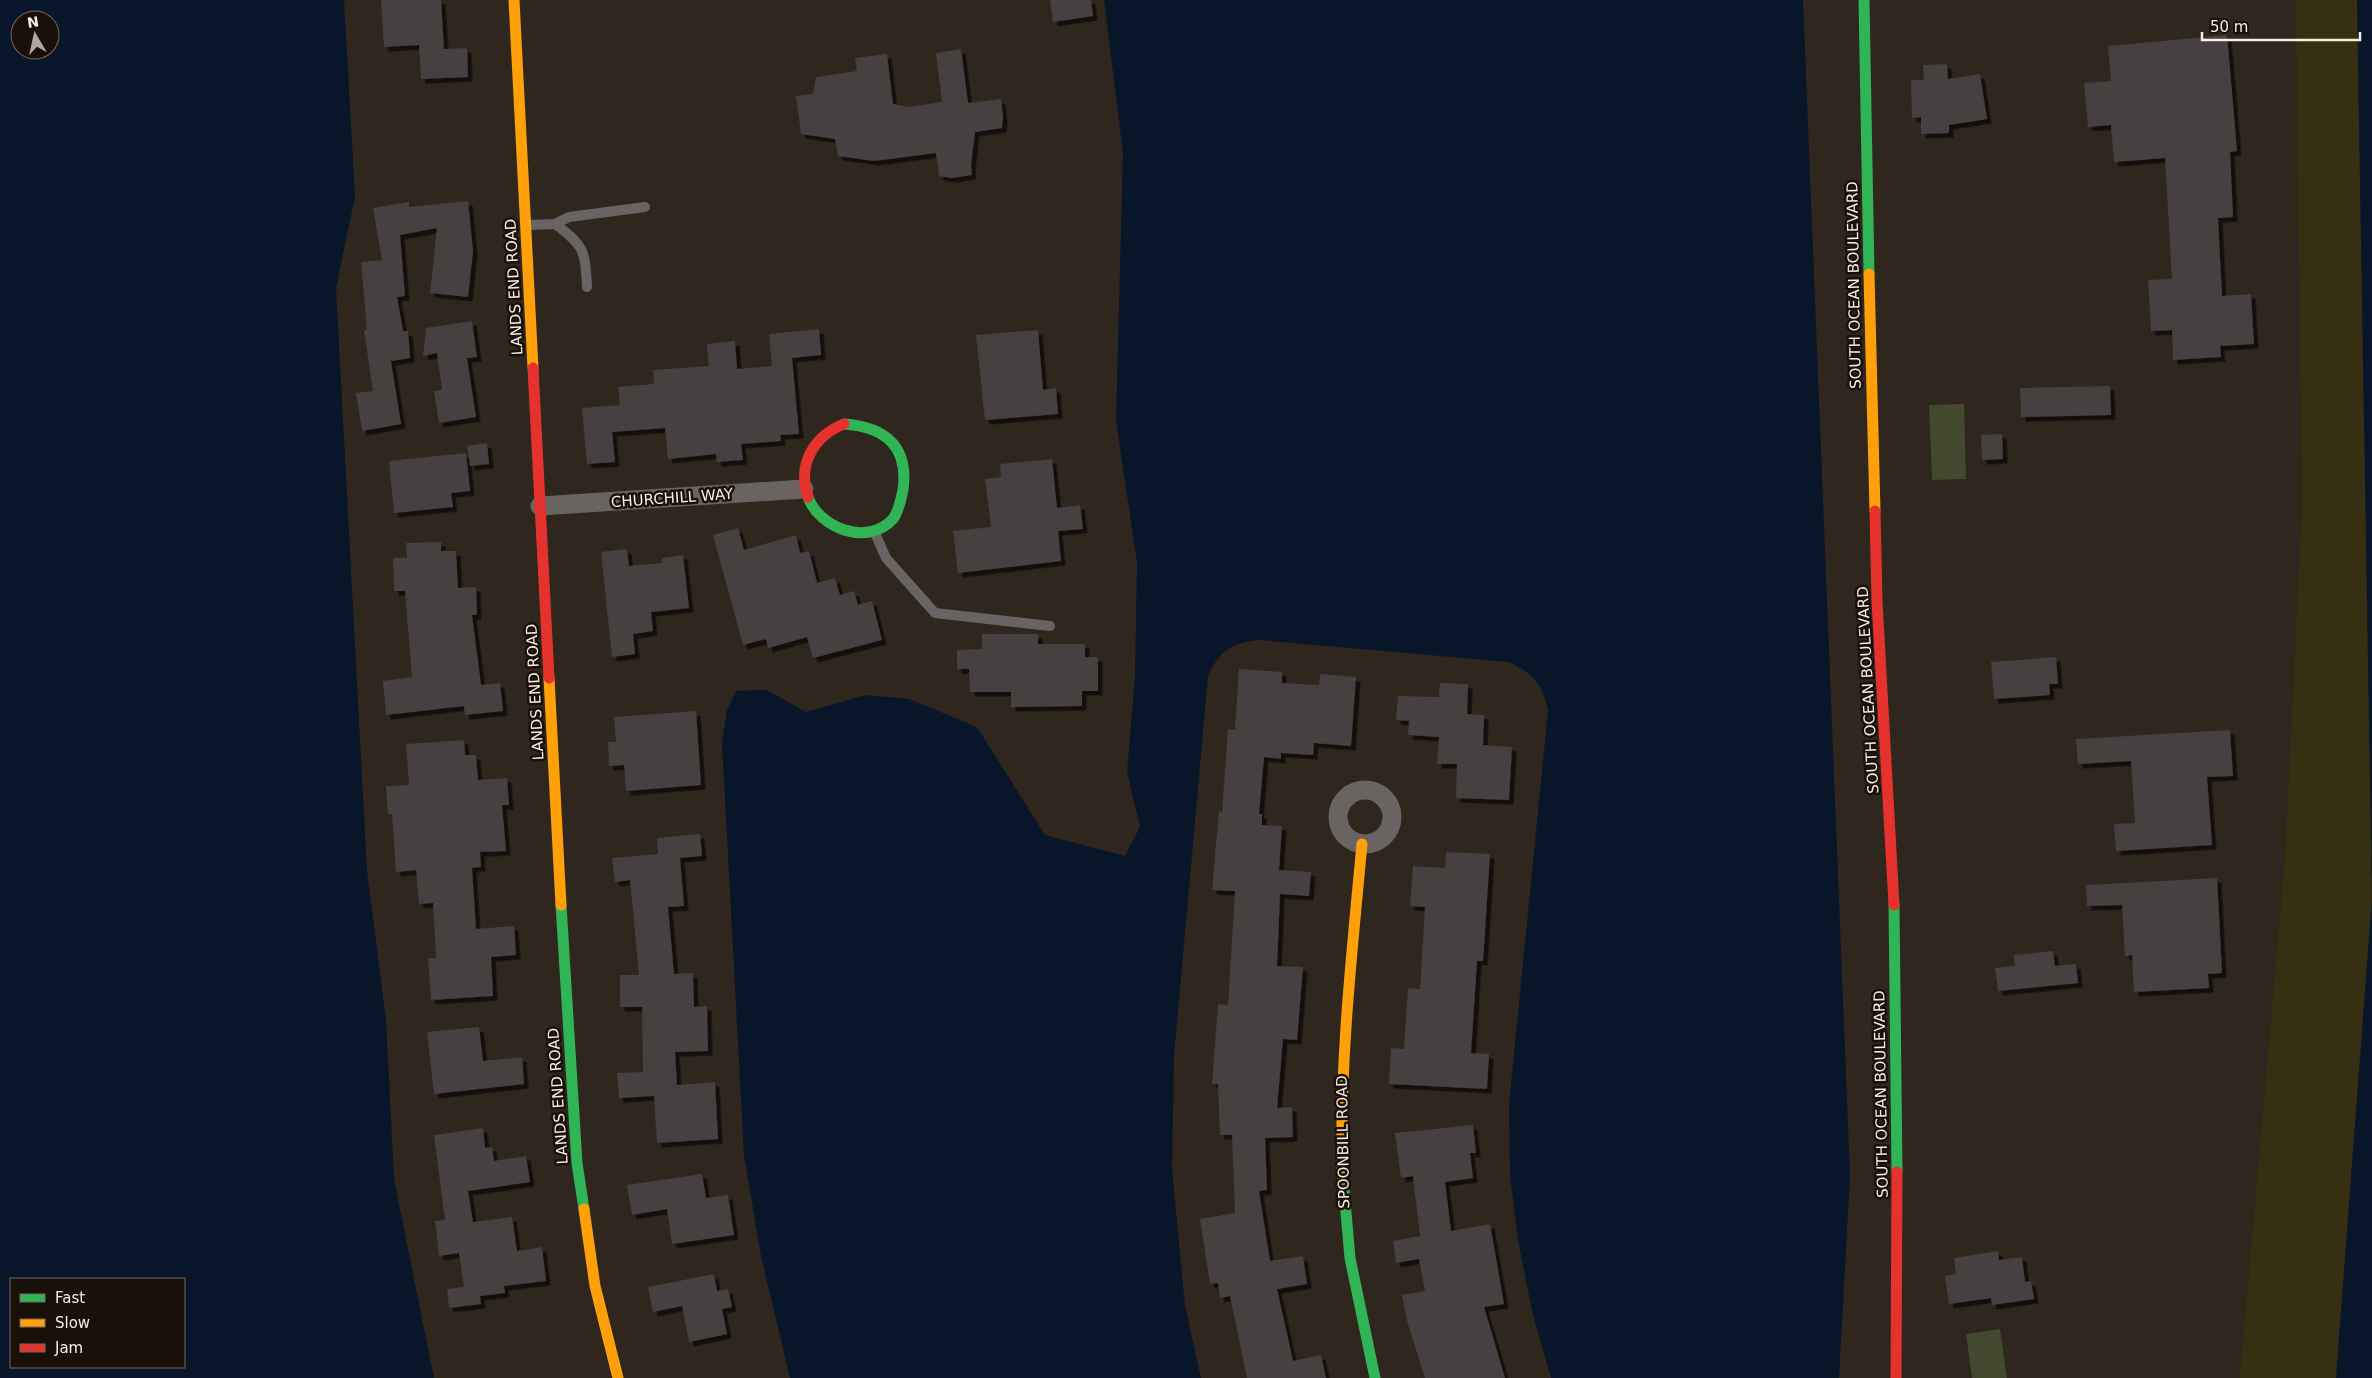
<svg xmlns="http://www.w3.org/2000/svg" width="2372" height="1378" font-family="'DejaVu Sans',sans-serif">
<style>
.green{fill:#42492f}
.sand{fill:#372f12}
.water{fill:#09162a;fill-rule:evenodd}
.building{fill:#463f3f;filter:url(#shadow)}
.lines{fill:none;stroke-linecap:round;stroke-linejoin:round}
.lane{stroke:#696462;stroke-width:10}
.street{stroke:#696462;stroke-width:19}
.fast{stroke:#30b455;stroke-width:11}
.slow{stroke:#ff9f0a;stroke-width:11}
.jam{stroke:#e5322d;stroke-width:11}
.labels{text-anchor:middle;dominant-baseline:central;stroke-width:5;stroke-linejoin:round;paint-order:stroke}
.street-label{font-size:15px;fill:#f9ece2;stroke:#181009}
</style>
<defs>
<filter id="shadow"><feDropShadow dx="4.5" dy="4.5" stdDeviation="0" flood-color="#0009"/></filter>
</defs>
<rect width="100%" height="100%" fill="#2f261d"/>
<g class="green">
<polygon points="1964,404 1966,479 1932,480 1929,405"/>
<polygon points="2000,1329 2007,1378 1972,1378 1966,1334"/>
</g>
<polygon class="sand" points="2296,0 2357,0 2372,898 2336,1378 2240,1378 2285,859 2302,509"/>
<g class="water">
<path d="M0 0H344L355 196 336 288 367 871 386 1020 394 1179 434 1378H0ZM20 20H50V50H20ZM11 1279H184V1367H11Z"/>
<path d="M1104 0H1803L1850 1175 1839 1378H1551L1532 1311 1518 1240 1510 1176 1509 1104 1548 711C1544 686 1531 671 1508 662L1260 640C1231 643 1220 650 1208 676L1174 1056 1172 1170 1185 1306 1201 1378H790L761 1256 744 1155 722 743 727 710 736 691 767 690 806 712 866 695 909 699 977 727 1045 835 1125 856 1140 827 1127 772 1135 676 1137 563 1116 421 1123 153Z"/>
<polygon points="2357,0 2372,0 2372,1378 2336,1378 2372,898"/>
</g>
<g class="building">
<polygon points="381,0 441,0 444,49 467,48 468,77 421,79 419,45 384,47"/>
<polygon points="1050,0 1091,0 1093,16 1053,22"/>
<polygon points="2227,35 2237,151 2230,152 2233,217 2218,218 2222,296 2251,294 2254,344 2220,346 2221,357 2173,360 2172,330 2151,331 2148,280 2172,279 2165,158 2114,162 2111,125 2088,127 2084,83 2111,81 2108,46"/>
<polygon points="961,49 968,103 1001,99 1003,117 1002,128 975,132 971,165 972,175 952,178 939,176 936,153 874,161 838,156 835,139 801,134 796,96 813,94 816,77 857,71 855,58 887,54 893,104 909,107 942,102 936,53"/>
<polygon points="1947,64 1948,79 1980,74 1987,119 1949,125 1949,133 1921,134 1921,117 1912,118 1911,80 1924,80 1923,65"/>
<polygon points="468,201 473,251 468,297 430,293 437,228 400,235 405,296 397,297 403,331 408,331 410,358 391,361 401,424 362,431 356,393 373,391 364,330 367,330 361,262 382,260 373,208 409,202 409,207"/>
<polygon points="472,321 477,357 467,358 476,417 439,423 434,391 442,390 437,353 423,356 426,328"/>
<polygon points="819,329 821,355 792,358 799,434 780,435 781,441 741,444 743,460 717,462 716,454 668,459 665,428 612,432 615,462 587,464 582,408 620,405 618,387 654,384 653,370 709,366 707,344 735,341 737,369 772,366 769,334"/>
<polygon points="1038,330 1043,390 1056,388 1058,414 985,420 976,335"/>
<polygon points="2110,386 2111,415 2021,417 2020,388"/>
<polygon points="2002,434 2003,459 1982,460 1981,435"/>
<polygon points="487,443 489,464 470,466 467,446"/>
<polygon points="466,453 470,491 451,493 453,507 394,513 389,461"/>
<polygon points="1052,459 1057,508 1080,505 1083,529 1058,531 1061,561 958,573 953,531 991,527 985,479 1001,477 1000,464"/>
<polygon points="738,528 744,550 796,535 800,553 809,551 817,583 835,578 840,595 854,591 858,605 872,601 882,640 813,658 807,637 768,648 766,639 743,645 713,535"/>
<polygon points="441,542 441,551 456,551 458,588 476,587 477,615 472,615 481,685 500,683 503,711 465,715 464,706 386,715 383,681 412,677 405,591 394,591 393,558 407,558 406,543"/>
<polygon points="627,549 629,566 662,563 662,558 683,555 689,608 651,612 653,631 633,634 635,654 612,657 601,552"/>
<polygon points="982,634 1038,634 1038,644 1085,644 1085,657 1098,657 1098,691 1082,691 1082,706 1011,707 1011,692 970,692 969,669 957,669 957,650 982,649"/>
<polygon points="2056,657 2058,684 2049,684 2050,695 1994,699 1991,662"/>
<polygon points="1239,669 1282,672 1282,683 1319,685 1320,674 1356,677 1351,746 1314,743 1313,755 1281,753 1281,759 1264,757 1259,814 1262,814 1262,825 1282,826 1279,870 1311,872 1309,896 1280,894 1277,966 1303,967 1297,1040 1283,1039 1277,1108 1292,1107 1293,1137 1265,1138 1267,1190 1259,1191 1270,1261 1303,1256 1307,1284 1277,1289 1293,1361 1321,1355 1326,1378 1247,1378 1230,1296 1220,1298 1218,1283 1210,1284 1200,1219 1235,1213 1232,1135 1220,1135 1218,1084 1212,1084 1218,1004 1228,1005 1235,891 1212,890 1219,811 1222,812 1228,729 1235,730"/>
<polygon points="1440,683 1468,684 1467,714 1484,715 1483,745 1512,747 1509,800 1456,798 1457,764 1437,764 1439,737 1408,735 1409,721 1396,720 1398,696 1439,697"/>
<polygon points="696,711 701,785 626,791 624,765 609,766 608,742 616,742 614,717"/>
<polygon points="2230,730 2233,776 2207,777 2212,845 2116,851 2114,824 2135,823 2131,761 2078,764 2076,739"/>
<polygon points="464,740 465,755 476,755 478,780 507,778 509,805 502,805 506,851 480,852 481,867 472,868 476,929 514,926 516,955 491,957 493,996 431,1000 428,958 436,958 433,903 419,904 416,870 396,872 392,814 388,814 386,786 409,785 406,744"/>
<polygon points="700,834 702,856 680,858 684,906 668,907 674,974 693,973 694,1007 707,1006 708,1051 675,1052 677,1085 715,1082 718,1139 657,1143 654,1096 619,1098 617,1073 643,1072 642,1007 620,1007 620,975 639,975 630,880 615,882 612,858 658,854 657,838"/>
<polygon points="1446,852 1490,854 1483,961 1477,961 1471,1053 1489,1054 1487,1089 1389,1084 1391,1048 1404,1049 1408,988 1420,989 1425,907 1410,906 1413,866 1445,868"/>
<polygon points="2217,878 2222,973 2208,974 2209,988 2134,992 2132,955 2125,956 2122,905 2087,906 2086,885"/>
<polygon points="2053,951 2055,966 2076,964 2078,983 1998,991 1995,968 2015,966 2014,955"/>
<polygon points="479,1027 483,1061 522,1057 524,1084 434,1094 427,1032"/>
<polygon points="1473,1125 1476,1153 1470,1153 1473,1178 1445,1182 1451,1231 1490,1224 1504,1304 1484,1307 1505,1378 1425,1378 1407,1321 1402,1295 1425,1291 1419,1259 1396,1263 1393,1241 1420,1236 1413,1176 1401,1178 1395,1133"/>
<polygon points="483,1128 485,1148 492,1147 494,1161 526,1156 530,1182 468,1191 473,1222 512,1217 517,1251 542,1247 546,1281 504,1286 505,1293 480,1296 481,1304 449,1308 447,1289 464,1287 459,1253 439,1256 435,1221 445,1220 434,1135"/>
<polygon points="702,1174 706,1198 728,1195 734,1235 672,1244 667,1209 632,1215 627,1185"/>
<polygon points="1998,1251 1999,1260 2022,1257 2025,1282 2031,1281 2034,1299 1992,1305 1991,1298 1949,1304 1945,1276 1956,1274 1954,1258"/>
<polygon points="714,1274 717,1291 728,1289 732,1307 722,1309 727,1334 689,1342 682,1306 653,1312 648,1287"/>
</g>
<g class="lines">
<g class="lane">
<path d="M555 224C585 246 585 251 587 287"/>
<polyline points="527,225 555,224 569,217 645,207"/>
<polyline points="874,531 886,558 935,613 1050,626"/>
</g>
<g class="street">
<polyline points="540,506 804,489"/>
<circle cx="1365" cy="817" r="27"/>
</g>
<g class="fast">
<polyline points="1864,0 1869,274"/>
<path d="M808 497C819 528 867 547 893 519 899 511 901 499 903 490 909 446 885 427 844 424"/>
<polyline points="561,905 577,1163 584,1209"/>
<polyline points="1894,905 1897,1172"/>
<polyline points="1342,1168 1350,1258 1375,1378"/>
</g>
<g class="slow">
<polyline points="514,0 533,368"/>
<polyline points="1869,274 1875,511"/>
<polyline points="549,678 561,905"/>
<path d="M1342 1168C1340 1059 1352 952 1362 844"/>
<polyline points="584,1209 595,1286 618,1378"/>
</g>
<g class="jam">
<polyline points="533,368 549,678"/>
<path d="M808 497C797 464 814 436 844 424"/>
<polyline points="1875,511 1877,601 1894,905"/>
<polyline points="1896,1378 1897,1172"/>
</g>
</g>
<g class="labels">
<g class="street-label">
<text transform="translate(1854 285) rotate(-91)">SOUTH OCEAN BOULEVARD</text>
<text transform="translate(514 287) rotate(-93)">LANDS END ROAD</text>
<text transform="translate(672 498) rotate(-4)">CHURCHILL WAY</text>
<text transform="translate(1868 690) rotate(-93)">SOUTH OCEAN BOULEVARD</text>
<text transform="translate(535 692) rotate(-93)">LANDS END ROAD</text>
<text transform="translate(1881 1094) rotate(-91)">SOUTH OCEAN BOULEVARD</text>
<text transform="translate(558 1096) rotate(-94)">LANDS END ROAD</text>
<text transform="translate(1343 1142) rotate(-91)">SPOONBILL ROAD</text>
</g>
</g>
<rect x="10" y="1278" width="175" height="90" fill="#181009" stroke="#726860"/>
<rect x="20" y="1294" width="25" height="8" fill="#30b455" stroke="#726860"/>
<text x="55" y="1303" font-size="15" fill="#f9ece2">Fast</text>
<rect x="20" y="1319" width="25" height="8" fill="#ff9f0a" stroke="#726860"/>
<text x="55" y="1328" font-size="15" fill="#f9ece2">Slow</text>
<rect x="20" y="1344" width="25" height="8" fill="#e5322d" stroke="#726860"/>
<text x="55" y="1353" font-size="15" fill="#f9ece2">Jam</text>
<g transform="translate(35 35) rotate(351)"><circle r="24" fill="#181009" stroke="#726860"/>
<path d="M0-4L9 19L0 12L-9 19Z" fill="#b2a79d"/>
<text y="-8" font-size="14" font-weight="bold" text-anchor="middle" fill="#f9ece2">N</text>
</g>
<path d="M2202 32v8h158v-8" fill="none" stroke="#f9ece2" stroke-width="2.5"/>
<text x="2210" y="32" font-size="15" fill="#f9ece2" stroke="#181009" stroke-width="4" paint-order="stroke">50 m</text>
</svg>
